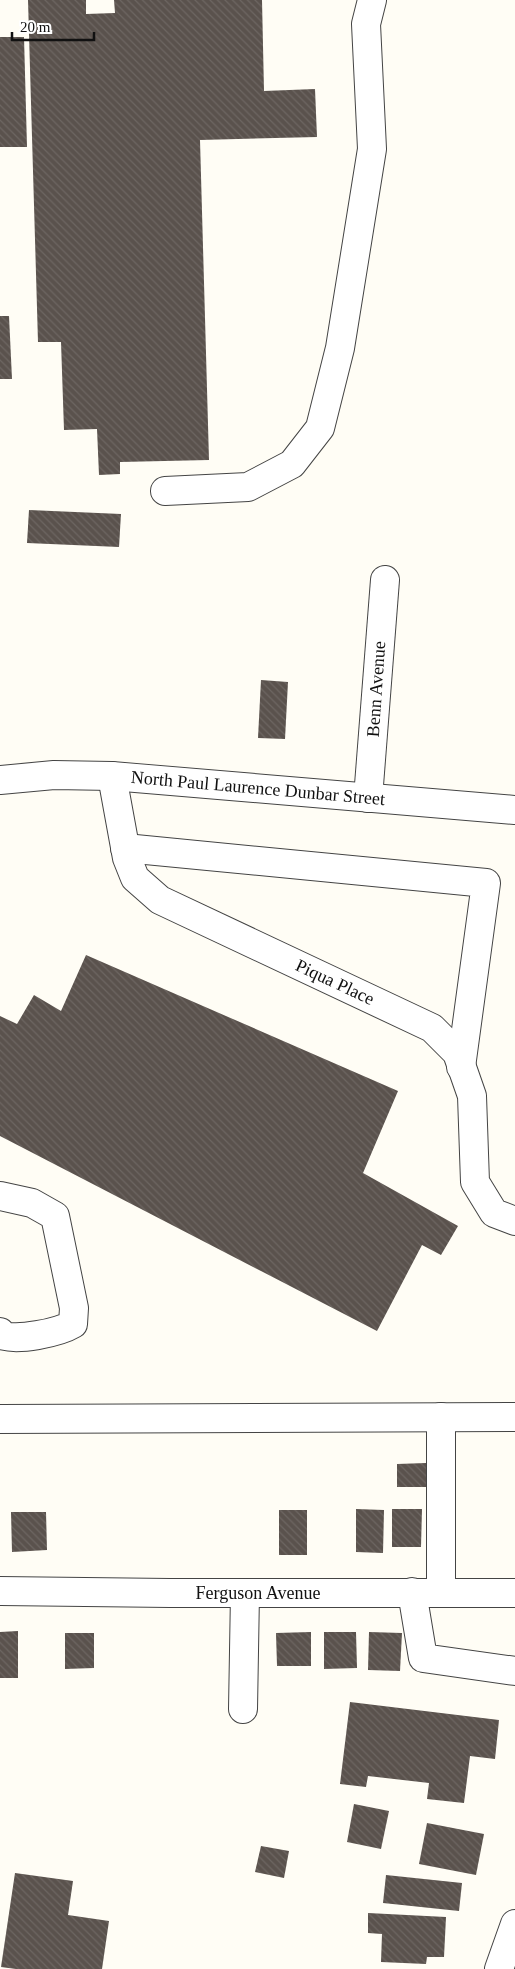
<svg xmlns="http://www.w3.org/2000/svg" width="515" height="1969" font-family="'Times New Roman',serif">
<style>
.building{fill:url(#building-back-hatch)}
.lines{fill:none;stroke-linecap:round;stroke-linejoin:round}
.minor-casing{stroke:#444;stroke-width:30}
.minor{stroke:#fff;stroke-width:28}
.labels{text-anchor:middle;dominant-baseline:central;stroke-width:5;stroke-linejoin:round;paint-order:stroke}
.street-label{font-size:18px;fill:#111;stroke:#fff}
</style>
<defs>
<pattern id="building-back-hatch" width="6" height="6" patternUnits="userSpaceOnUse" patternTransform="scale(1.25)"><rect width="6" height="6" fill="#5a524d"/><path d="M-1 5l2 2M0 0l6 6M5-1l2 2" fill="none" stroke="#6d6662"/></pattern>
</defs>
<rect width="100%" height="100%" fill="#fffdf5"/>
<g class="building">
<polygon points="28,0 86,0 86,14 115,13 114,0 262,0 264,91 315,89 317,137 200,140 209,460 120,462 120,474 99,475 97,429 64,430 61,342 38,342"/>
<polygon points="0,37 24,37 27,147 0,147"/>
<polygon points="0,316 9,316 12,379 0,379"/>
<polygon points="29,510 121,514 119,547 27,543"/>
<polygon points="261,680 288,682 285,739 258,738"/>
<polygon points="86,955 398,1091 363,1173 458,1226 441,1255 422,1245 377,1331 0,1136 0,1016 17,1024 34,995 61,1011"/>
<polygon points="426,1463 426,1487 397,1487 397,1464"/>
<polygon points="356,1509 384,1510 383,1553 356,1552"/>
<polygon points="392,1509 422,1509 421,1547 392,1547"/>
<rect x="279" y="1510" width="28" height="45"/>
<polygon points="11,1512 46,1512 47,1550 12,1552"/>
<polygon points="18,1631 18,1678 0,1678 0,1632"/>
<polygon points="311,1632 311,1666 277,1666 276,1633"/>
<polygon points="324,1632 356,1632 357,1668 324,1669"/>
<polygon points="369,1632 402,1633 400,1671 368,1670"/>
<polygon points="65,1633 94,1633 94,1668 65,1669"/>
<polygon points="350,1702 499,1720 495,1759 470,1756 464,1803 427,1799 429,1783 368,1776 366,1787 340,1784"/>
<polygon points="354,1804 389,1811 381,1849 347,1842"/>
<polygon points="427,1823 484,1834 476,1875 419,1864"/>
<polygon points="261,1846 289,1851 284,1878 255,1872"/>
<polygon points="15,1873 73,1881 68,1915 109,1921 102,1969 16,1969 1,1967"/>
<polygon points="386,1875 462,1883 459,1911 383,1903"/>
<polygon points="368,1913 446,1917 444,1957 427,1957 426,1964 381,1962 382,1934 368,1933"/>
</g>
<g class="lines">
<defs>
<g id="minor">
<polyline points="165,491 248,487 292,464 320,428 340,348 372,149 366,24 372,0"/>
<polyline points="112,776 127,858 135,878 160,900 432,1028 457,1053 472,1096 475,1182 494,1213 515,1221"/>
<polyline points="0,780 54,775 112,776 515,810"/>
<polyline points="368,798 385,580"/>
<polyline points="125,848 486,883 461,1067"/>
<path d="M0 1196 32 1203 55 1216 74 1308 73 1324C58 1333 17 1341 1 1335L0 1332"/>
<polyline points="441,1417 441,1592"/>
<polyline points="0,1419 515,1417"/>
<polyline points="0,1591 170,1593 515,1593"/>
<polyline points="412,1592 423,1658 515,1671"/>
<polyline points="243,1709 245,1593"/>
<polyline points="499,1969 515,1924"/>
</g>
</defs>
<use href="#minor" class="minor-casing"/>
<use href="#minor" class="minor"/>
</g>
<g class="labels">
<g class="street-label">
<text transform="translate(376 689) rotate(-86)">Benn Avenue</text>
<text transform="translate(258 788) rotate(5)">North Paul Laurence Dunbar Street</text>
<text transform="translate(335 982) rotate(25)">Piqua Place</text>
<text x="258" y="1593">Ferguson Avenue</text>
</g>
</g>
<path d="M12 32v8h82v-8" fill="none" stroke="#111111" stroke-width="2.5"/>
<text x="20" y="32" font-size="15" fill="#111111" stroke="#ffffff" stroke-width="4" paint-order="stroke">20 m</text>
</svg>
